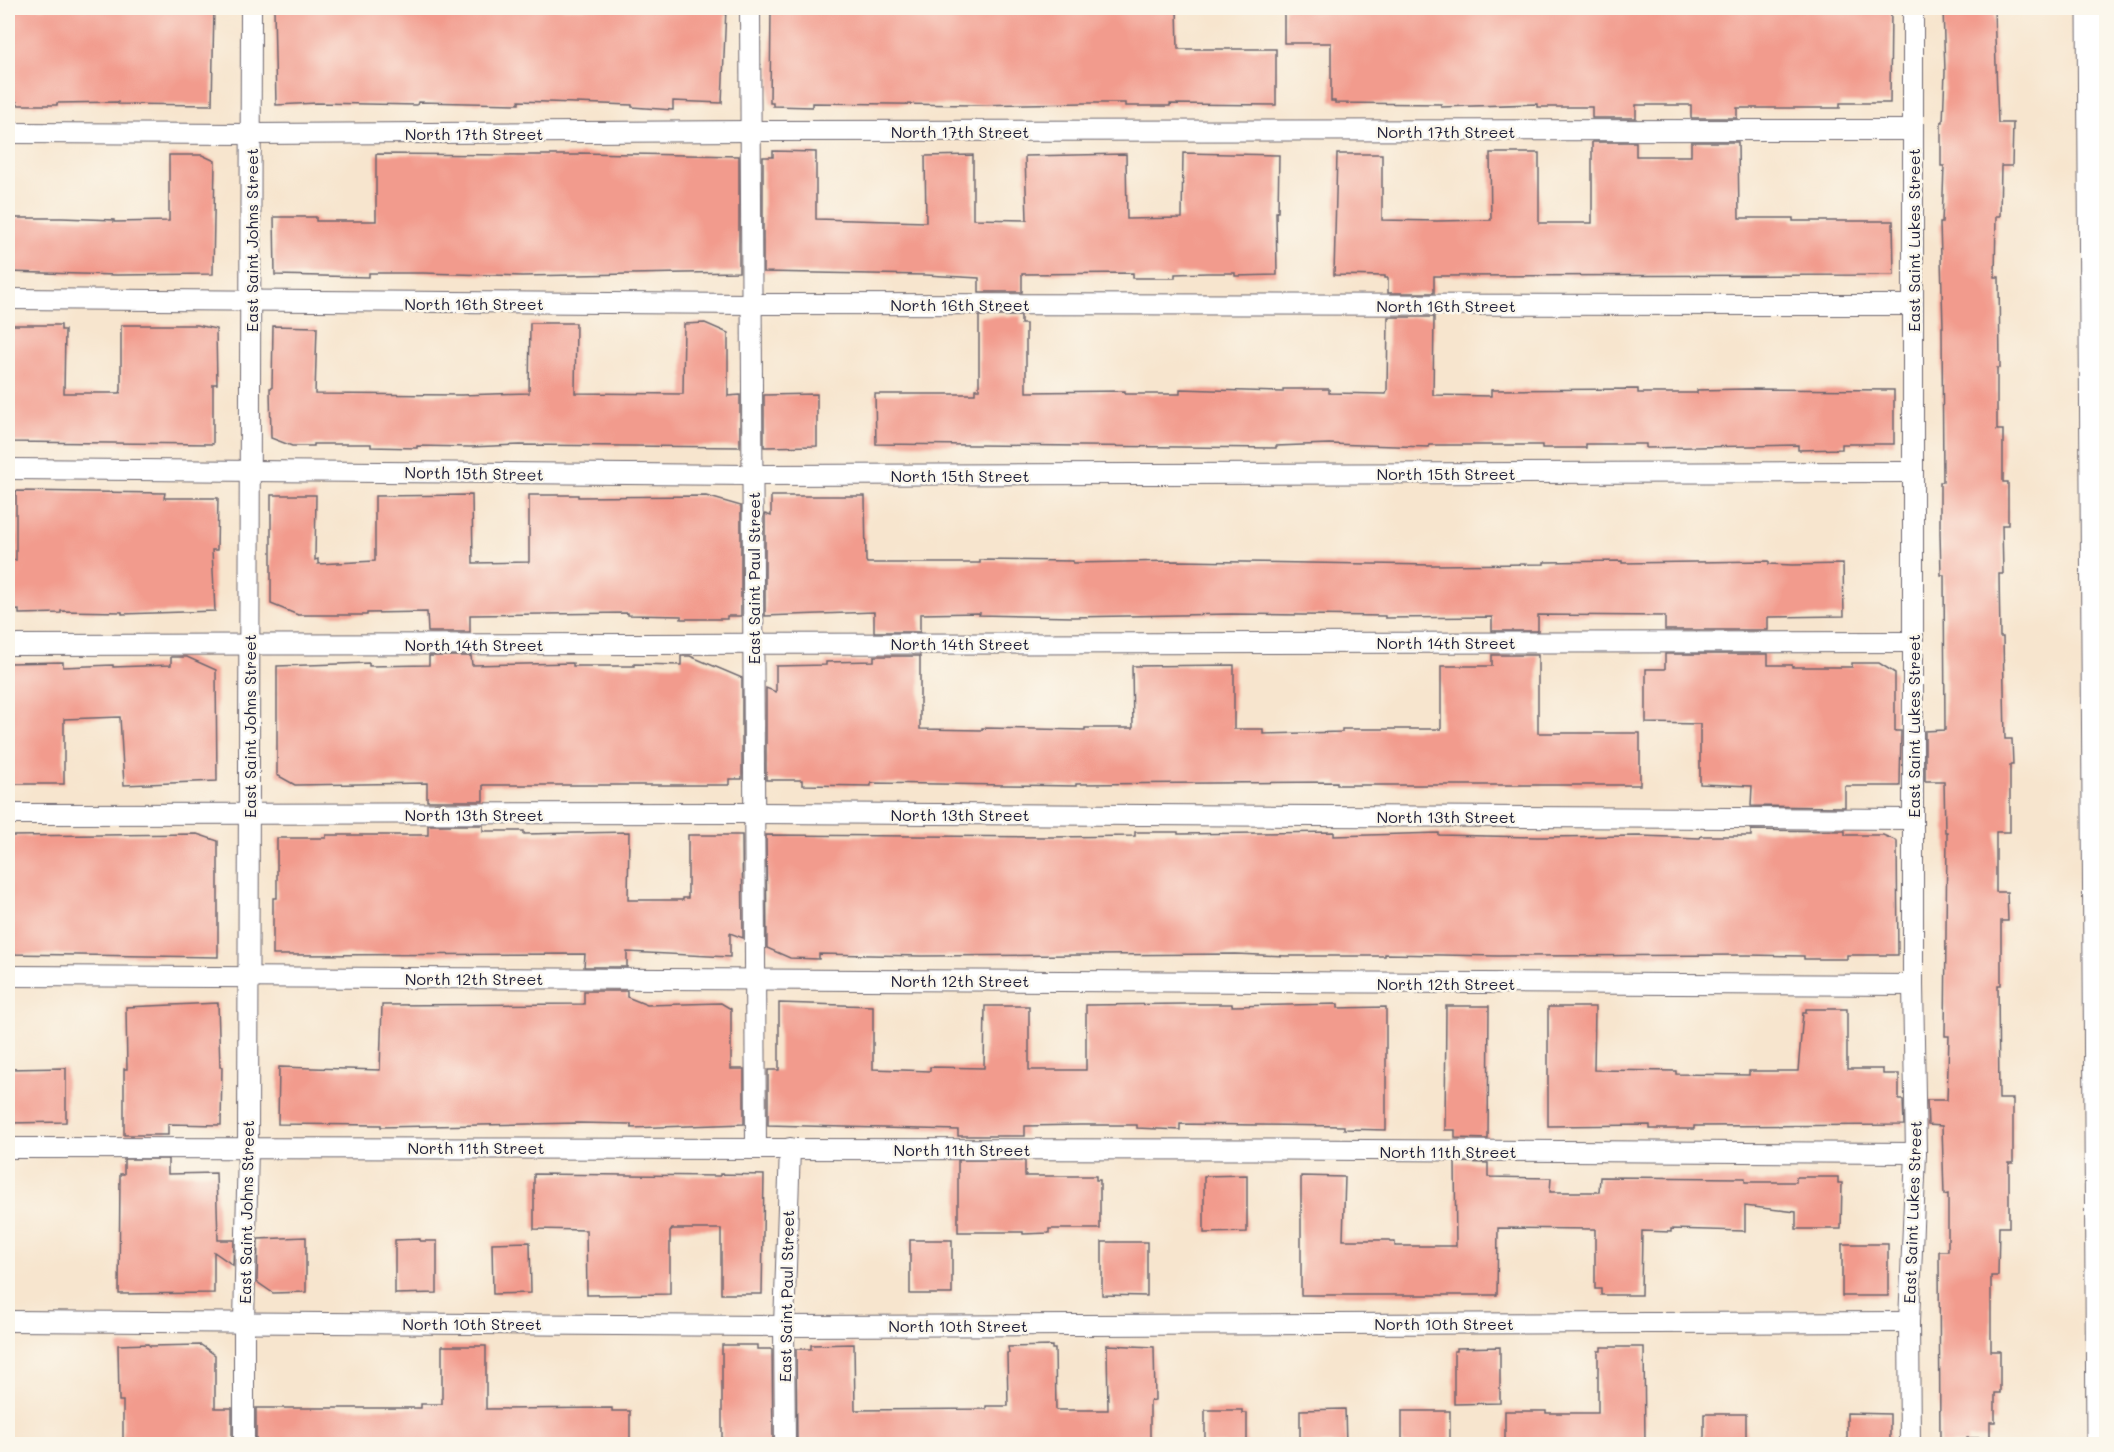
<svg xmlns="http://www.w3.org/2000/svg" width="2114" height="1452" font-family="Mali,sans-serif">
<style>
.building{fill:#f29b8d}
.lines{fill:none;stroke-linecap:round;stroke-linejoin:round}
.lane-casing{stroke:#6d666e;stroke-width:22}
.secondary-casing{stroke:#6d666e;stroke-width:35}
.lane{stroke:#fff;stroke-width:20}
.secondary{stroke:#fff;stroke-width:33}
.labels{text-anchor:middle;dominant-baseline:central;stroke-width:5;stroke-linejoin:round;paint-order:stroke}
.street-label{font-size:16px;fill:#22223b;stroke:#fbf7ec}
</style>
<rect width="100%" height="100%" fill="#fbf7ec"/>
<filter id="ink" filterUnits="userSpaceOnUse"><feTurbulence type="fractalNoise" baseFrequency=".0167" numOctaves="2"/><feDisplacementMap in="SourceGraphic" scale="12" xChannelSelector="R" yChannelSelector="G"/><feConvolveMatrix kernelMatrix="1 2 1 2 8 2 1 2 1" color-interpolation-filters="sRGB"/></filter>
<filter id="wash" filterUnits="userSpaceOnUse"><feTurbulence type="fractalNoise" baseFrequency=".008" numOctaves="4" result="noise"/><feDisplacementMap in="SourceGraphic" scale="24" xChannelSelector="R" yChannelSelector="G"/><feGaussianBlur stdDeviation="1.35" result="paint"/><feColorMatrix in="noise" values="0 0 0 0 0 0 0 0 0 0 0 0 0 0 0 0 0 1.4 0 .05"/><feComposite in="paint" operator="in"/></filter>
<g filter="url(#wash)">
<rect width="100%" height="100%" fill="#f7e5ce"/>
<g id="blocks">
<g class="building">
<polygon points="8,8 214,8 212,105 118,104 118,102 57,103 57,105 17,105 17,102 10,102 11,42 8,42"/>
<polygon points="274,8 726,8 722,103 673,101 673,110 632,107 632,105 519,101 519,104 418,102 417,105 317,103 276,105"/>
<polygon points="771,8 1177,8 1178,49 1276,49 1276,105 1170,104 1170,106 1125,106 1125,103 1085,103 974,105 812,103 812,107 773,106 773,103 770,103"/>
<polygon points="1284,8 1891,8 1890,103 1840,103 1840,108 1737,108 1737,118 1691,118 1691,105 1636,105 1636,118 1592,118 1592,107 1537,107 1537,104 1441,107 1441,104 1335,103 1335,101 1331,101 1331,43 1284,43"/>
<polygon points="1943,8 1994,8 1998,123 2013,123 2012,166 2001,166 2000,216 1996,216 1995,277 1999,277 2000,368 1997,368 1997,430 2003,430 2003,482 2008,482 2008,525 2002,525 2003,574 1999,574 2000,637 2003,637 2005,739 2012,739 2013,765 2010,765 2010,832 1996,832 1996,892 2007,892 2008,921 2001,921 2001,985 1998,985 1999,1099 2013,1099 2013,1163 2009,1163 2009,1227 1999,1227 1998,1276 1991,1276 1991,1351 2000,1351 2000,1393 1995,1393 1995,1422 1990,1422 1990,1438 1967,1438 1967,1444 1940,1444 1939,1251 1948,1251 1948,1194 1944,1195 1942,1126 1928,1125 1927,1100 1947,1100 1949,1036 1945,1036 1947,832 1945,832 1944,781 1925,781 1925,731 1945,730 1944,575 1941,575 1940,533 1940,482 1943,482 1942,327 1943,327 1940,223 1942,223 1944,166 1941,166 1941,122 1943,122 1945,72"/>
<polygon points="1592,142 1636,142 1636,156 1691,156 1691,142 1738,142 1739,218 1793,218 1793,221 1893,221 1894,275 1434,276 1434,293 1388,293 1388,278 1385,278 1385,276 1334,275 1337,154 1382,154 1382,220 1437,221 1491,220 1490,153 1539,153 1539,223 1592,223"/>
<polygon points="773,151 816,152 816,219 926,222 925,156 973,155 973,219 1027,220 1025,156 1126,154 1127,219 1182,218 1183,153 1279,155 1278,212 1276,212 1277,275 1235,276 1235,273 1207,273 1175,274 1175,278 1133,278 1133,273 1022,274 1022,292 979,292 979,278 926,275 763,272 763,157 773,157"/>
<polygon points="579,153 739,156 739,272 522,276 423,273 369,273 369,277 275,275 274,217 316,217 316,221 376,221 376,154 529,155 579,155"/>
<polygon points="169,155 202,155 215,161 213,274 117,275 8,272 8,218 62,218 114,220 114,222 169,221"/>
<polygon points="979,316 1021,316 1021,324 1026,324 1026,392 1125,391 1125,394 1180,394 1180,389 1283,392 1283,389 1329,389 1329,393 1386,394 1387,390 1388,317 1434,317 1433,395 1491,396 1491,390 1638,389 1638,393 1697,393 1697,390 1748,389 1894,390 1894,444 1842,444 1842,449 1798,450 1798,445 1646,448 1646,444 1586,444 1586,448 1542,448 1542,445 1429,445 1429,447 1329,444 1276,446 1276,448 876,444 875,394 975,394 975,389 979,389"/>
<polygon points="530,323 576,323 575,393 683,394 684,324 705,323 728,333 728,396 740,395 740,447 520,445 470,447 417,446 417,448 371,447 371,444 314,444 314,446 292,446 271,438 270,388 272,388 273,326 317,327 315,394 461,395 529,393"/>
<polygon points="8,325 61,325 61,330 65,330 64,393 120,393 121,390 121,325 197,325 216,329 217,384 213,384 213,444 8,442"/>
<polygon points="817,394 817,446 764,447 764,395"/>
<polygon points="16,491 165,493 164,498 218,498 217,550 212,550 215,611 122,614 122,612 61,611 61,613 19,614 19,610 8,611 8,560 16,560"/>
<polygon points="271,495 316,495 315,560 318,559 318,564 375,561 375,496 472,495 473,563 529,562 529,495 578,495 578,497 706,496 741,506 741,616 727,616 727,619 681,619 681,616 628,615 628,613 470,615 470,632 428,632 427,612 367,613 367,615 298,615 271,604"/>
<polygon points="771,496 865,496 866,561 867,563 980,563 980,560 1073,561 1073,563 1176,561 1433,565 1544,564 1544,562 1622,561 1622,563 1769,561 1769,564 1792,565 1843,564 1844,616 1768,617 1768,630 1665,630 1665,616 1538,615 1538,631 1492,631 1492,617 1385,618 1385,616 1231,614 1073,617 979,615 980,613 920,614 920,632 874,632 874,612 765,616 765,514 771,516"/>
<polygon points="1665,654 1768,654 1768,665 1792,665 1792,667 1852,667 1852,663 1879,663 1895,673 1895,731 1901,731 1900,786 1845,786 1845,807 1751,806 1752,786 1700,784 1700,724 1646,723 1646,669 1665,669"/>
<polygon points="1492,655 1538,655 1538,733 1640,733 1640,785 1337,785 1337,782 1076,784 1076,786 871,783 871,786 802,785 802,780 766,780 766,688 776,692 776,666 826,665 826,662 874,661 874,656 920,656 920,729 982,730 982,728 1085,730 1085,728 1133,728 1132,666 1234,665 1234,729 1263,729 1263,734 1342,732 1342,729 1441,729 1441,666 1492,666"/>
<polygon points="429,656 471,656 472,665 573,663 573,666 634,666 634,664 681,665 681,656 690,656 742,678 742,779 729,779 729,785 483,785 483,801 427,801 427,783 295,785 277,775 277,666 369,663 369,666 429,665"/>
<polygon points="171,657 187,657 216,670 217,781 124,785 120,717 64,719 64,784 8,784 8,663 63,662 63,667 113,665 113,667 171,665"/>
<polygon points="428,825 483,825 483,831 524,831 524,834 629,832 628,900 683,900 683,898 688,898 688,835 742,835 743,938 730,933 730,957 627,952 627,967 584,967 585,954 273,955 273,898 277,898 277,838 326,838 326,835 428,835"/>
<polygon points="1751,830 1845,831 1845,835 1883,835 1897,841 1898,955 1847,955 1847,959 1804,959 1804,956 1748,955 1498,956 1385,954 1385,956 1286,956 1235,954 921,956 819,954 819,959 790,958 767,948 766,835 1052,837 1135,836 1135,832 1178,832 1178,834 1334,832 1334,836 1439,833 1439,835 1537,837 1640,836 1700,838 1701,836 1751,836"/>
<polygon points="197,834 218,841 218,957 8,954 8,836"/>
<polygon points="584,991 627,991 627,997 647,1005 721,1003 731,1009 731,1069 744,1069 744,1124 631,1128 631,1124 578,1123 381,1127 381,1125 278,1124 279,1067 380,1070 382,1005 584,1004"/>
<polygon points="218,1003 220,1067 222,1067 221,1125 168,1124 168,1135 124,1135 124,1069 127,1069 126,1007"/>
<polygon points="779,1003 873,1006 873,1069 930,1071 930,1067 984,1068 985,1006 1029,1006 1029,1070 1086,1070 1086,1005 1188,1004 1232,1004 1232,1006 1338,1004 1338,1008 1386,1007 1386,1130 1344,1129 1344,1126 1180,1124 1180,1130 1137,1128 1137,1125 1080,1125 1025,1126 1025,1136 958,1136 958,1130 768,1125 768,1070 779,1070"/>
<polygon points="1446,1006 1489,1006 1488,1139 1455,1138 1455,1130 1445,1130"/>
<polygon points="1548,1007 1595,1007 1594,1070 1676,1071 1676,1074 1749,1075 1749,1071 1798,1071 1803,1013 1806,1013 1806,1009 1847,1009 1847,1069 1883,1069 1883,1074 1899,1074 1899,1100 1903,1100 1904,1125 1694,1126 1694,1129 1650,1129 1650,1125 1548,1126"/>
<polygon points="66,1068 66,1122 8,1123 8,1069"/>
<polygon points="124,1159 168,1159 168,1174 216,1173 218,1240 234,1240 233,1265 214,1252 214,1293 119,1294 120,1174 124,1174"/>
<polygon points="958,1160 1025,1160 1025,1176 1096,1176 1096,1180 1100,1180 1100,1229 1049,1229 1049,1233 1023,1234 1023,1232 958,1232"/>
<polygon points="1455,1162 1488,1163 1488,1177 1551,1178 1550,1192 1599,1192 1600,1177 1745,1178 1745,1182 1796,1182 1796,1177 1838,1177 1838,1183 1842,1183 1841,1229 1796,1229 1796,1212 1745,1206 1745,1231 1671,1229 1671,1232 1642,1231 1641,1295 1601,1295 1601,1289 1595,1289 1595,1229 1498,1228 1497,1295 1301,1295 1301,1176 1345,1177 1343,1240 1390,1240 1390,1242 1395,1242 1395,1246 1456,1246"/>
<polygon points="534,1174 720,1176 720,1174 764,1175 762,1294 721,1294 721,1229 672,1229 670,1232 670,1294 587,1295 586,1230 534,1229"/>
<polygon points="1247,1175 1247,1232 1204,1233 1204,1176"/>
<polygon points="306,1237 306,1292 273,1293 257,1282 258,1239"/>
<polygon points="420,1239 420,1241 437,1241 437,1293 395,1294 395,1240"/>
<rect x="910" y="1240" width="42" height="54"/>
<polygon points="530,1242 531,1293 493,1294 492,1243"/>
<polygon points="1102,1242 1147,1242 1147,1296 1102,1295"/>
<rect x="1842" y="1244" width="46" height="52"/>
<polygon points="148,1344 150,1346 201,1345 215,1355 215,1408 232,1408 232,1444 123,1444 123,1401 119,1401 118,1345"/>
<polygon points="854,1344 855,1410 986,1409 986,1406 1008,1406 1007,1353 1009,1353 1008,1347 1052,1346 1052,1349 1055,1349 1056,1410 1108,1410 1107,1345 1154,1347 1155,1400 1150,1401 1150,1444 797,1444 796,1349 811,1349 811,1345"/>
<polygon points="722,1345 757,1345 757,1349 772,1349 773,1444 722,1444"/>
<polygon points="442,1346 486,1346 486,1409 612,1408 612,1411 630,1411 630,1444 256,1444 256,1408 421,1408 421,1404 442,1404"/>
<polygon points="1500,1347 1500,1403 1454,1404 1454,1351 1457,1351 1457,1348"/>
<polygon points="1601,1347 1644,1347 1645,1444 1505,1444 1505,1411 1546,1411 1546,1413 1598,1413 1598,1351 1601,1351"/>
<polygon points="1345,1409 1346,1444 1300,1444 1300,1410"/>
<polygon points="1205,1410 1242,1410 1242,1413 1247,1413 1247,1444 1205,1444"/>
<rect x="1402" y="1411" width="48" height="33"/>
<polygon points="1847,1413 1890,1414 1890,1444 1847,1444"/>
<rect x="1704" y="1414" width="42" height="30"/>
</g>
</g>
</g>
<g filter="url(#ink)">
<use href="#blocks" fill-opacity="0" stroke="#6d666e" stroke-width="1.5"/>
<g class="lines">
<defs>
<g id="lane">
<polyline points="750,8 756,1148"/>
<polyline points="8,133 251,134 751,131 1913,130"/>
<polyline points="8,299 752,304 1913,305"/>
<polyline points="8,469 753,475 1913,472"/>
<polyline points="8,645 1913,642"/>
<polyline points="8,814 754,813 1913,819"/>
<polyline points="8,976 1913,985"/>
<path d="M8 1148C643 1144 1280 1150 1916 1153"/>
<polyline points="8,1321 784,1326 1909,1322"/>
<polyline points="244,1444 244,1322 248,1147 251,8"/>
<polyline points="785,1444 784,1326 790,1148"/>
<polyline points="1910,1444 1909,1322 1916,1153 1913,985 1913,8"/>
</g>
<polyline id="secondary" points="2094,8 2103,1444"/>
</defs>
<use href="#lane" class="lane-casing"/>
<use href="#secondary" class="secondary-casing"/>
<use href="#lane" class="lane"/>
<use href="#secondary" class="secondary"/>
</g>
</g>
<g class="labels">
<g class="street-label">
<text x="960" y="131">North 17th Street</text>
<text x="1446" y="131">North 17th Street</text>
<text x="474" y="133">North 17th Street</text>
<text transform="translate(251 240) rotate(-90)">East Saint Johns Street</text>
<text transform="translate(1913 240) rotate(-90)">East Saint Lukes Street</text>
<text x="474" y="303">North 16th Street</text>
<text x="960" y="304">North 16th Street</text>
<text x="1446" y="305">North 16th Street</text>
<text transform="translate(474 473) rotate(1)">North 15th Street</text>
<text x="1446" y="473">North 15th Street</text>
<text x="960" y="475">North 15th Street</text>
<text transform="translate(753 578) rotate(-90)">East Saint Paul Street</text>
<text x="1446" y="642">North 14th Street</text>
<text x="960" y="643">North 14th Street</text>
<text x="474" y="644">North 14th Street</text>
<text transform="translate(249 726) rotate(-90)">East Saint Johns Street</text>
<text transform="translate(1913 726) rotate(-90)">East Saint Lukes Street</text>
<text x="474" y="814">North 13th Street</text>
<text x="960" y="814">North 13th Street</text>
<text x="1446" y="816">North 13th Street</text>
<text x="474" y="978">North 12th Street</text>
<text x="960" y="980">North 12th Street</text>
<text x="1446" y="983">North 12th Street</text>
<text x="476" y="1147">North 11th Street</text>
<text x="962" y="1149">North 11th Street</text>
<text x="1448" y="1151">North 11th Street</text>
<text transform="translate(246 1212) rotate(-89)">East Saint Johns Street</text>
<text transform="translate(1912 1212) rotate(-88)">East Saint Lukes Street</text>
<text transform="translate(786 1296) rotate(-89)">East Saint Paul Street</text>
<text x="472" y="1323">North 10th Street</text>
<text x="1444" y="1323">North 10th Street</text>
<text x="958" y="1325">North 10th Street</text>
</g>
</g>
<rect width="2114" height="1452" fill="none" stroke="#fbf7ec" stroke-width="30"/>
</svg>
